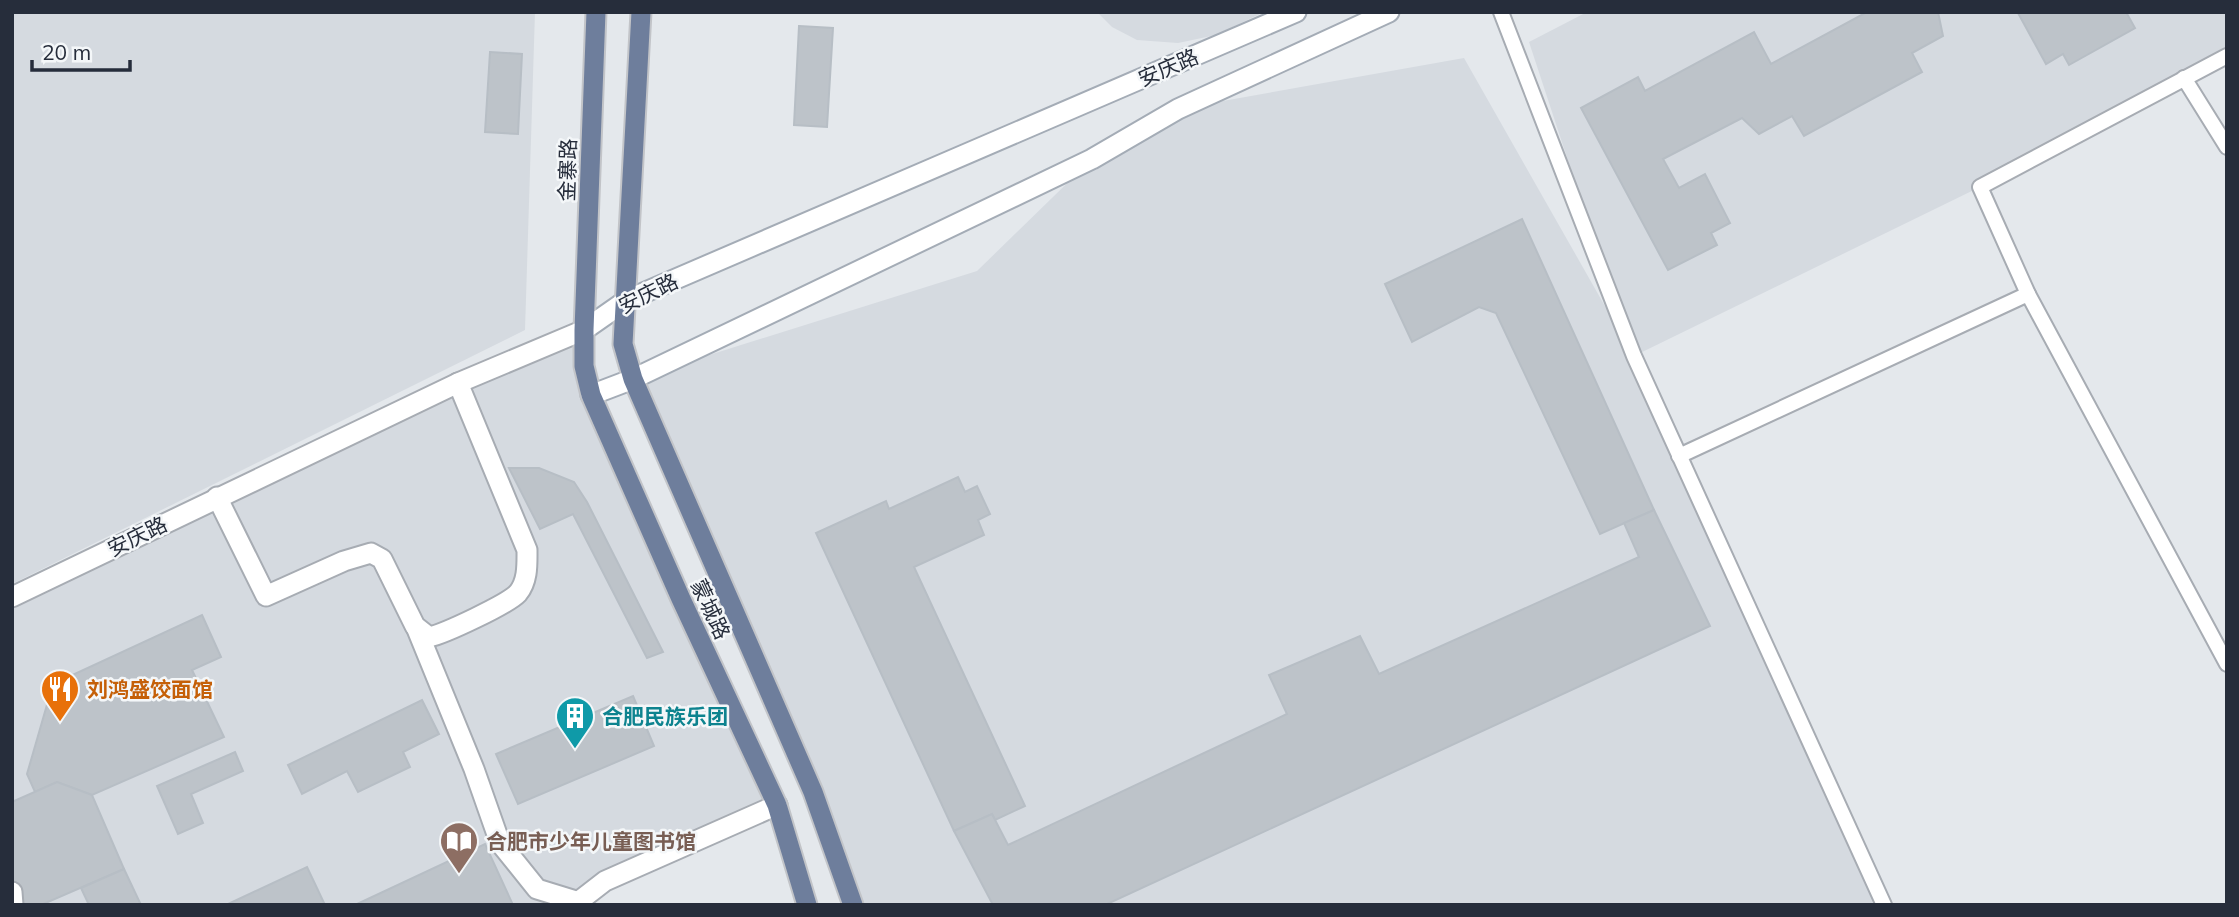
<svg xmlns="http://www.w3.org/2000/svg" width="2239" height="917" font-family="Mulish,'Noto Sans SC',sans-serif">
<style>
.built{fill:#d5dae0}
.building{fill:#bdc3c9;stroke:#b7bec5;stroke-width:2}
.lines{fill:none;stroke-linecap:round;stroke-linejoin:round}
.service-casing{stroke:#a7acb3;stroke-width:18}
.pedestrian-casing{stroke:#a7acb3;stroke-width:23}
.minor-casing{stroke:#a7acb3;stroke-width:23}
.tertiary-casing{stroke:#a7acb3;stroke-width:23}
.secondary-casing{stroke:#a4acb6;stroke-width:23}
.primary-casing{stroke:#c2c4c8;stroke-width:23}
.service{stroke:#fff;stroke-width:14}
.pedestrian{stroke:#fff;stroke-width:19}
.minor{stroke:#fff;stroke-width:19}
.tertiary{stroke:#fff;stroke-width:19}
.secondary{stroke:#fff;stroke-width:19}
.primary{stroke:#6e7e9c;stroke-width:19}
.labels{text-anchor:middle;dominant-baseline:central;stroke-width:5;stroke-linejoin:round;paint-order:stroke}
.street-label{font-size:21px;fill:#262d3b;stroke:#f4f7f9}
.food-label{font-size:21px;font-weight:bold;fill:#c56008;stroke:#f4f7f9;text-anchor:start}
.culture-label{font-size:21px;font-weight:bold;fill:#0d838f;stroke:#f4f7f9;text-anchor:start}
.education-label{font-size:21px;font-weight:bold;fill:#785e54;stroke:#f4f7f9;text-anchor:start}
</style>
<rect width="100%" height="100%" fill="#e4e8ec"/>
<g class="built">
<polygon points="12,12 535,12 525,330 12,584"/>
<polygon points="1097,12 1264,12 1216,35 1178,43 1137,40 1112,27"/>
<polygon points="1587,12 2227,12 2227,55 1980,187 1634,356 1884,905 853,905 633,379 977,271 1092,159 1178,109 1464,58 1631,352 1529,42"/>
<polygon points="584,330 584,366 777,805 574,905 12,905 12,597"/>
</g>
<g class="building">
<polygon points="1867,12 1938,12 1943,36 1912,53 1922,72 1804,136 1792,116 1759,134 1742,118 1663,159 1679,188 1705,174 1730,223 1711,233 1717,245 1668,270 1581,108 1638,77 1645,91 1754,32 1771,64"/>
<polygon points="2126,12 2135,28 2069,65 2063,54 2046,64 2018,13"/>
<polygon points="799,26 833,28 827,127 794,125"/>
<polygon points="490,52 522,54 518,134 485,132"/>
<polygon points="1522,219 1654,510 1600,534 1496,313 1479,307 1412,342 1385,284"/>
<polygon points="509,468 539,468 574,482 587,502 663,652 647,658 573,514 540,529"/>
<polygon points="958,477 965,492 977,486 990,514 978,520 984,535 914,567 1025,806 995,820 992,814 954,831 816,533 886,501 889,509"/>
<polygon points="1654,510 1710,626 1105,905 993,905 954,831 992,814 1008,845 1287,714 1269,675 1360,636 1379,674 1639,557 1624,523"/>
<polygon points="202,615 221,657 192,670 224,737 92,795 57,782 35,792 27,774 53,684"/>
<polygon points="633,696 654,746 518,804 496,754"/>
<polygon points="422,700 439,734 403,752 410,767 358,792 347,771 302,794 288,765"/>
<polygon points="235,752 243,771 191,794 203,823 178,834 157,786"/>
<polygon points="57,782 92,795 124,869 41,905 12,905 12,802"/>
<polygon points="485,844 513,905 355,905"/>
<polygon points="307,867 325,905 226,905"/>
<polygon points="124,869 141,905 89,905 81,888"/>
</g>
<g class="lines">
<defs>
<g id="service">
<polyline points="1501,12 1634,356 1884,905"/>
<polyline points="2184,78 2227,147"/>
<polyline points="2028,294 1980,187 2227,56"/>
<polyline points="1679,456 2028,294 2227,664"/>
</g>
<polyline id="pedestrian" points="12,892 13,905"/>
<g id="minor">
<path d="M217 497 266 596 344 561 371 553 382 559 415 626 429 637C444 634 508 604 518 593 528 581 527 564 527 550L458 383"/>
<polyline points="416,627 474,769 500,843 537,889 576,901"/>
<polyline points="574,905 605,881 777,805"/>
</g>
<polyline id="tertiary" points="12,597 458,383 584,330"/>
<g id="secondary">
<polyline points="584,330 627,300 1296,12"/>
<polyline points="591,395 633,379 1092,159 1178,109 1389,12"/>
</g>
<g id="primary">
<polyline points="596,12 584,330 584,366 591,395 681,599 777,805 807,905"/>
<polyline points="641,12 623,344 633,379 813,792 853,905"/>
</g>
</defs>
<use href="#service" class="service-casing"/>
<use href="#pedestrian" class="pedestrian-casing"/>
<use href="#minor" class="minor-casing"/>
<use href="#tertiary" class="tertiary-casing"/>
<use href="#secondary" class="secondary-casing"/>
<use href="#primary" class="primary-casing"/>
<use href="#service" class="service"/>
<use href="#pedestrian" class="pedestrian"/>
<use href="#minor" class="minor"/>
<use href="#tertiary" class="tertiary"/>
<use href="#secondary" class="secondary"/>
<use href="#primary" class="primary"/>
</g>
<defs>
<symbol id="restaurant-pin" viewBox="-11 -11 22 30"><path d="M0 17L-7.5 6A9.5 9.5 0 1 1 7.5 6Z" fill="#e8710a" stroke="#f4f7f9"/><path d="M-5-6h1v4h1v-4h1v4h1v-4h1v5L-1.5 .5V6h-2V.5L-5-1ZM5-6V6H3V1.5H1.5Q1.5-4 5-6Z" fill="#fff"/></symbol>
<symbol id="building-pin" viewBox="-11 -11 22 30"><path d="M0 17L-7.5 6A9.5 9.5 0 1 1 7.5 6Z" fill="#0f9aa8" stroke="#f4f7f9"/><path d="M-4-6H4V6H1V3H-1V6H-4ZM-2.5-4.3h1.7v1.8h-1.7ZM.8-4.3h1.7v1.8H.8ZM-2.5-1h1.7V.8h-1.7ZM.8-1h1.7V.8H.8Z" fill="#fff"/></symbol>
<symbol id="library-pin" viewBox="-11 -11 22 30"><path d="M0 17L-7.5 6A9.5 9.5 0 1 1 7.5 6Z" fill="#8d6e63" stroke="#f4f7f9"/><path d="M-6-4Q-3-5.5-.7-3.5V5Q-3 3-6 4ZM6-4Q3-5.5 .7-3.5V5Q3 3 6 4Z" fill="#fff"/></symbol>
</defs>
<g fill-rule="evenodd">
<use href="#restaurant-pin" x="38" y="667" width="44" height="60"/>
<use href="#building-pin" x="553" y="694" width="44" height="60"/>
<use href="#library-pin" x="437" y="819" width="44" height="60"/>
</g>
<g class="labels">
<g class="street-label">
<text transform="translate(1168 67) rotate(-23)">安庆路</text>
<text transform="translate(567 170) rotate(-88)">金寨路</text>
<text transform="translate(648 293) rotate(-26)">安庆路</text>
<text transform="translate(137 536) rotate(-26)">安庆路</text>
<text transform="translate(711 609) rotate(65)">蒙城路</text>
</g>
<g class="food-label">
<text x="87" y="689">刘鸿盛饺面馆</text>
</g>
<g class="culture-label">
<text x="602" y="716">合肥民族乐团</text>
</g>
<g class="education-label">
<text x="486" y="841">合肥市少年儿童图书馆</text>
</g>
</g>
<rect width="2239" height="917" fill="none" stroke="#262d3b" stroke-width="28"/>
<path d="M32 60v10h98v-10" fill="none" stroke="#262d3b" stroke-width="3.5"/>
<text x="42" y="60" font-size="21" fill="#262d3b" stroke="#f4f7f9" stroke-width="5" paint-order="stroke">20 m</text>
</svg>
